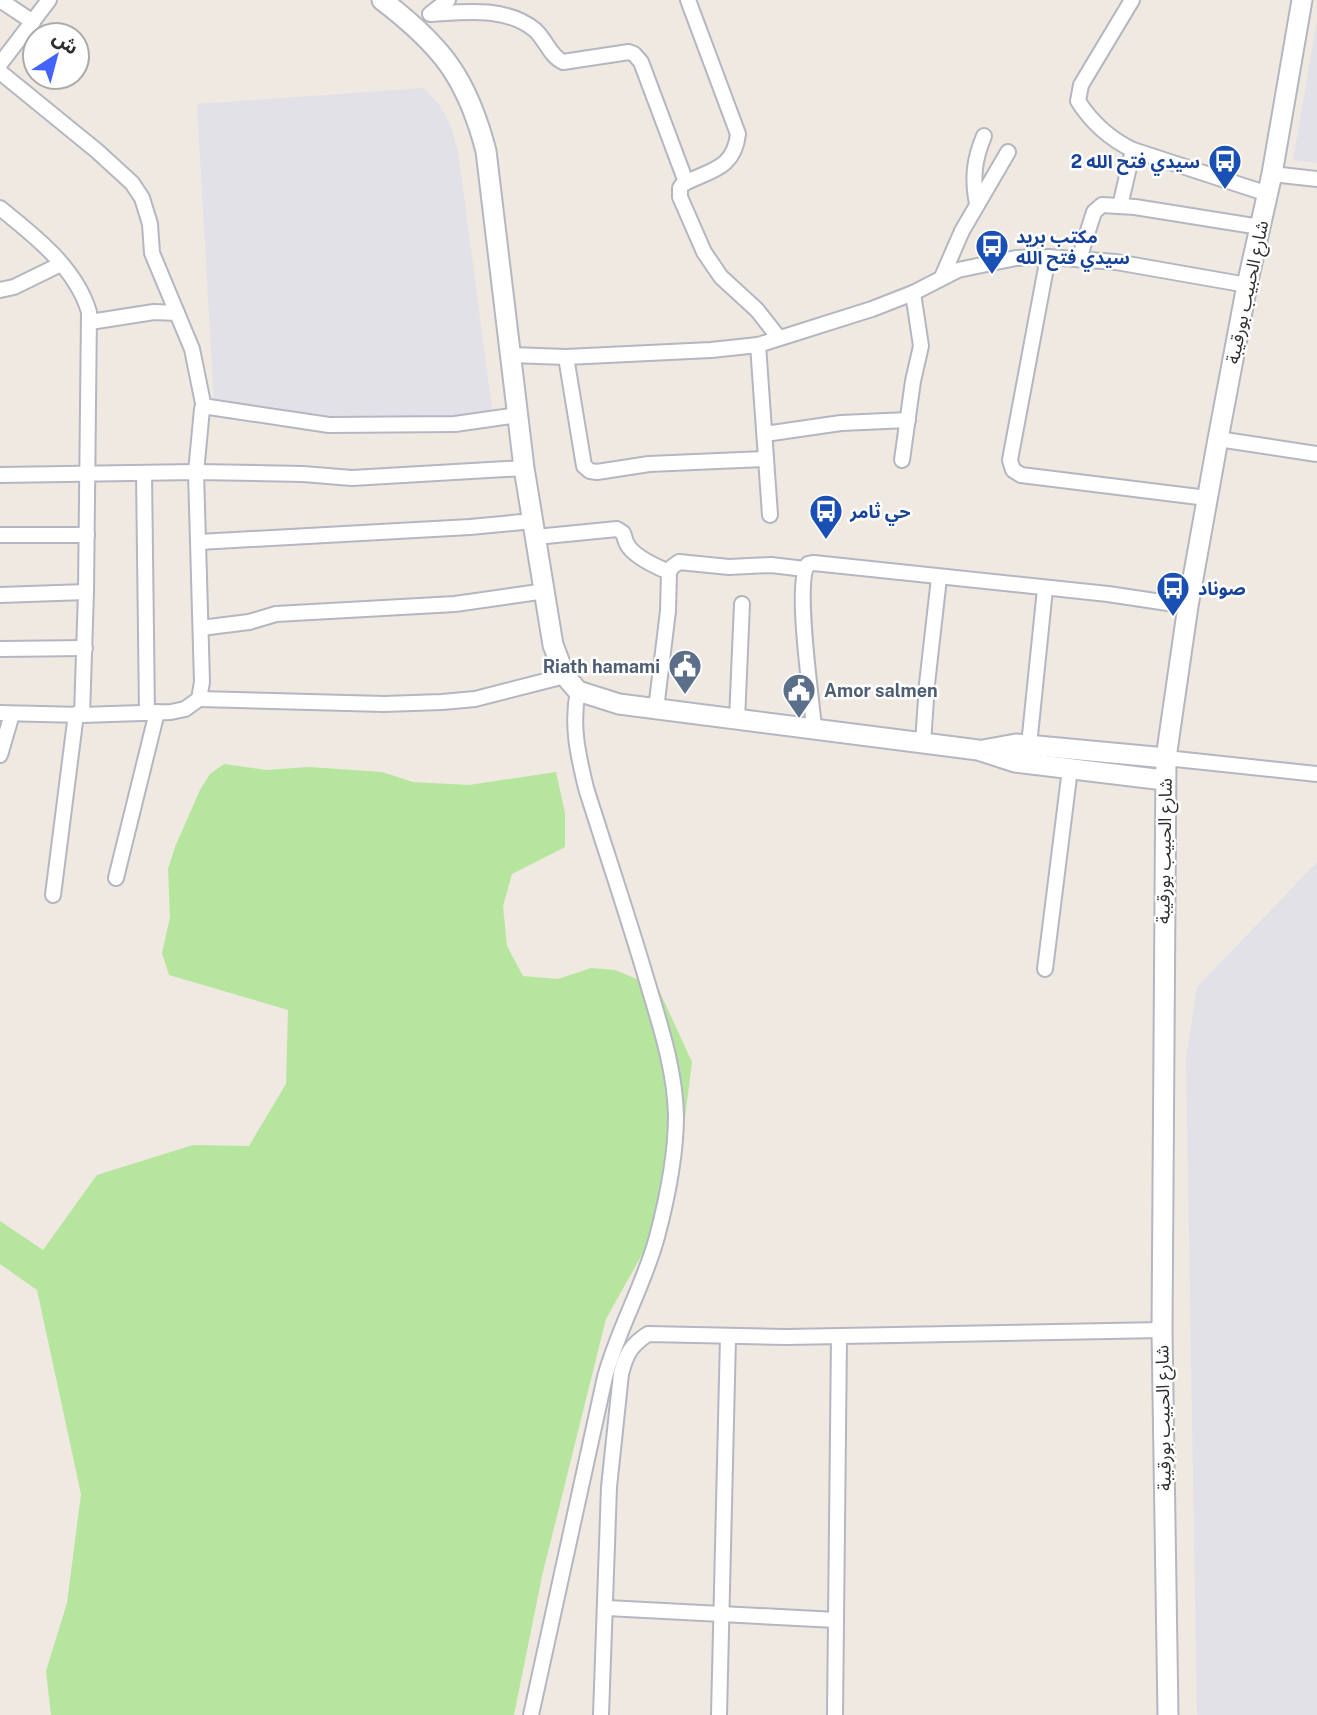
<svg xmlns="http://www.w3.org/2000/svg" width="1317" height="1715" font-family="'Public Sans','Noto Sans Arabic',sans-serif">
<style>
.industrial{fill:#e3e1e8}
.green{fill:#b6e59e}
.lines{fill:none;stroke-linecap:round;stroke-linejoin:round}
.minor-casing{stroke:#b4b7c1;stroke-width:18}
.secondary-casing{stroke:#b4b7c1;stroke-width:23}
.minor{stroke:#fff;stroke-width:14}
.secondary{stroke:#fff;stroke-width:19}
.labels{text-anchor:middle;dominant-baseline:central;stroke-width:5;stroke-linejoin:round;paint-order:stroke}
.transit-label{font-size:18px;font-weight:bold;fill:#164399;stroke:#fff;text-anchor:start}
.street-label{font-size:18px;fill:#2e2e2e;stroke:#fff}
.service-label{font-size:18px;font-weight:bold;fill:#4e5e75;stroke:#fff;text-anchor:end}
</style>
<rect width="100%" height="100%" fill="#efe9e1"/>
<g class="industrial">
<polygon points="1317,20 1317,163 1293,160"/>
<polygon points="424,88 440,106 450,124 458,151 492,409 457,421 328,417 214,403 197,104"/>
<polygon points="1317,862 1317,1715 1197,1715 1186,1059 1197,987"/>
</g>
<polygon class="green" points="224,764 266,770 309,767 382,772 413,782 469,785 556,772 565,813 565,847 512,874 503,906 507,946 523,976 558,979 591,968 615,970 658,988 692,1062 678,1174 662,1219 606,1319 542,1576 514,1715 51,1715 46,1671 67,1603 81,1494 37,1290 0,1264 0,1221 43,1250 97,1175 193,1145 249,1146 286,1084 288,1010 169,975 162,953 170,917 168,869 175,847 200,790 210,774"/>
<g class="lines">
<defs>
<g id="minor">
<polyline points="0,0 33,22"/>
<path d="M448 0 430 14C464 12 506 6 535 30 546 40 550 56 563 62L629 52 634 54 641 62 686 182"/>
<path d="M688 0 738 134C734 170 709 170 683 184L680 188V197L704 252 721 277 757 310 779 338"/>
<path d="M1132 0 1081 85 1078 101C1092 123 1110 139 1133 150L1268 194"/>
<polyline points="0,64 49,0"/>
<polyline points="0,72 97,151 132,183 142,198 150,224 152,253 192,349 204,408"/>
<polyline points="1272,174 1317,179"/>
<path d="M977 204C972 178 974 160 984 136"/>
<polyline points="1120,206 1133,150"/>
<path d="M0 208C35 236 76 268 89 312L86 592 82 715"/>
<polyline points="1048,257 1010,460 1013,470 1021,475 1207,498"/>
<polyline points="1079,259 1094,212 1102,205 1135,207 1260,227"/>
<polyline points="942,277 962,231 1008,152"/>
<polyline points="0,290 14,287 61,264"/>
<polyline points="90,322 154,312 177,313"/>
<polyline points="758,345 770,515"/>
<polyline points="511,355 566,357 711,350 758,345 872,309 913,293 958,270 1016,258 1048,257 1116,262 1247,285"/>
<polyline points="566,357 584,466 590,471 597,472 649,464 766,459"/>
<polyline points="765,434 841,423 908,420"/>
<polyline points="1218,439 1317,454"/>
<polyline points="902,460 913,381 921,346 913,293"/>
<polyline points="144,473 147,713"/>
<polyline points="0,475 196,472 303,474 352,478 524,468"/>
<polyline points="0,535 87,535"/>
<path d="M536 537 617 529 623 533C625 537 625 541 627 544 633 556 657 567 669 572"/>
<polyline points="199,542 470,527 533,521"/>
<polyline points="0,595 86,592"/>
<polyline points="201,628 249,622 276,614 455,604 545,591"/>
<polyline points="0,649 85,648"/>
<polyline points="199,699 384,704 442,702 475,699 565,676"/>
<polyline points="656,709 668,611 669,572 672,567 679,562 729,567 771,565 805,569"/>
<polyline points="0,713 82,715 171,712 185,709 199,699 202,682 196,472 202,409 209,407 329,425 455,424 518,415"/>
<polyline points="737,720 742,604"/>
<path d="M814 729C812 700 794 583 808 564L814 563 1108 594 1188 606"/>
<polyline points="923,743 927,684 939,578"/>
<polyline points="1029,745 1045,589"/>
<polyline points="0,755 12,714"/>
<polyline points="1166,758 1317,774"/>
<polyline points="116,878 157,712"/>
<polyline points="53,895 76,714"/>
<polyline points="1045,969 1070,769"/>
<polyline points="607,1608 836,1620"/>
<path d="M531 1715 605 1377C618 1329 644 1285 657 1237 667 1199 676 1156 676 1116 675 1069 660 1025 647 981 628 916 606 852 586 788 578 755 571 725 578 691"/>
<path d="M601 1715 609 1487 621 1374C626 1354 631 1345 648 1334L786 1337 1162 1330"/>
<polyline points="719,1715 728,1337"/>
<polyline points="835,1715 839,1337"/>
</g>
<g id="secondary">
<path d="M382 0C442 46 467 78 486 151L524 468 553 645 565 676 578 691 619 704 978 750 1015 762 1164 780"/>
<polyline points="983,750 1016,744 1166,758"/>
<polyline points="1168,1715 1162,1330 1166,758 1188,606 1218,439 1247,285 1272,174 1302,0"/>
</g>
</defs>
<use href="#minor" class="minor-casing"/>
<use href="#secondary" class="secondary-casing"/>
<use href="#minor" class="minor"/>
<use href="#secondary" class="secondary"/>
</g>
<defs>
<symbol id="bus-pin" viewBox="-11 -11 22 30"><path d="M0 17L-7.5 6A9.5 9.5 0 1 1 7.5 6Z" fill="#1a4fb4" stroke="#fff"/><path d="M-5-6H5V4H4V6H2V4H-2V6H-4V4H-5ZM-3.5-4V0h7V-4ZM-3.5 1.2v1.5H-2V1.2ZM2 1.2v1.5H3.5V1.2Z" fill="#fff"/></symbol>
<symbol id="civic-pin" viewBox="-11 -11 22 30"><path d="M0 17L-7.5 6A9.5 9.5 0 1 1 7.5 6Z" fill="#5c6f8a" stroke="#fff"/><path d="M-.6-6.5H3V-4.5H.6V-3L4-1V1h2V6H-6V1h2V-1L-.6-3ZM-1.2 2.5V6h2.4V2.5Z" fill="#fff"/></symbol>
</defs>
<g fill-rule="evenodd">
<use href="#bus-pin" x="1206" y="142" width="38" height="52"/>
<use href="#bus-pin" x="973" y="227" width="38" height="52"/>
<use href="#bus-pin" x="807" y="492" width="38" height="52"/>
<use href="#bus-pin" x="1154" y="569" width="38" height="52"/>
<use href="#civic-pin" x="666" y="647" width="38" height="52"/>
<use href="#civic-pin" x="780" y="671" width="38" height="52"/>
</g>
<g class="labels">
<g class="transit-label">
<text x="1200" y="161" text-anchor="end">2 سيدي فتح الله</text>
<text x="1016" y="236">مكتب بريد<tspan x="1016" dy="21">سيدي فتح الله</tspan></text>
<text x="850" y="511">حي ثامر</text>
<text x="1198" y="588">صوناد</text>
</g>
<g class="street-label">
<text transform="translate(1247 292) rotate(-78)">شارع الحبيب بورقيبة</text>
<text transform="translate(1164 851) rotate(-89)">شارع الحبيب بورقيبة</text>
<text transform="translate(1163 1418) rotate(-91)">شارع الحبيب بورقيبة</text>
</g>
<g class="service-label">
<text x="660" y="666">Riath hamami</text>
<text x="824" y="690" text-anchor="start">Amor salmen</text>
</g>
</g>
<g transform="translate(56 56) rotate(36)"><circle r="33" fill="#ffffff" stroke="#ababab" stroke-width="2"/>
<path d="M0-5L12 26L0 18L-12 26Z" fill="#4264fb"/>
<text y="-10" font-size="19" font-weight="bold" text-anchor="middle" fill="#2e2e2e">ش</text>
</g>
</svg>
